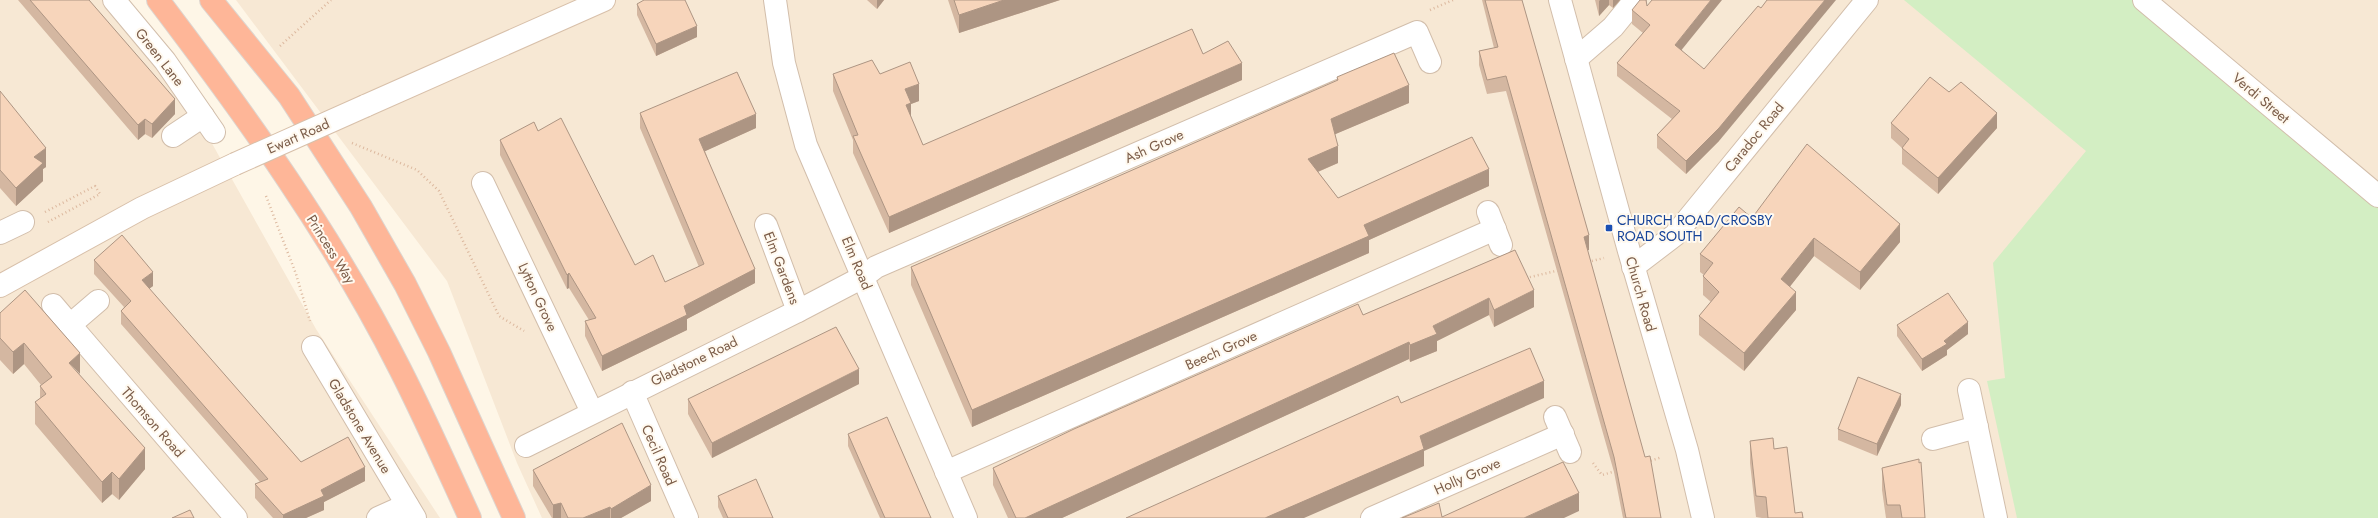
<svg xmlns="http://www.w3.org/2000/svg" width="2378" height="518" font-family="Jost,sans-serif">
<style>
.residential{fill:#f7e8d4}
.green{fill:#d3eec3}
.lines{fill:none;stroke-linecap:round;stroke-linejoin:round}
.street-casing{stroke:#d2beab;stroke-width:24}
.secondary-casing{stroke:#d8c0aa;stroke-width:24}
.highway-casing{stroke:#ddd5cf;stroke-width:24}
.path{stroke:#dcb89e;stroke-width:2.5;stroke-dasharray:1 3;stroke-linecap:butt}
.street{stroke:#fff;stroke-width:22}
.secondary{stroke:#fff;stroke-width:22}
.highway{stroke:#feb698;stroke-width:22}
.secondary-bridge-casing{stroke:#d8c0aa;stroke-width:24;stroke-linecap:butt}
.secondary-bridge{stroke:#fff;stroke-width:22}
.wall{fill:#d4b7a1}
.shaded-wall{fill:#ad9583}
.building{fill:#f7d5bb;stroke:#ad9583}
.transit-dot{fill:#1a4fb4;stroke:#fff9ef;stroke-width:1.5}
.labels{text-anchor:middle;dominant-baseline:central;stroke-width:4;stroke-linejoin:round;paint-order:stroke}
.street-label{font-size:14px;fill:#7b5c48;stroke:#fff9ef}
.transit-label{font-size:14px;fill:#164399;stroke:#fff9ef;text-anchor:start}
</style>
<rect width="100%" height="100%" fill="#fef6e7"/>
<g class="residential">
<polygon points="0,0 105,0 177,81 316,329 440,518 0,518"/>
<polygon points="236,0 2378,0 2378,518 542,518 517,463 447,281"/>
</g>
<polygon class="green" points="1904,0 2136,0 2378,206 2378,518 2017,518 1987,381 2005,378 1993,263 2086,151"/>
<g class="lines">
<defs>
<g id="street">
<polyline points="114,0 165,61 214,132"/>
<polyline points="775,0 784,63 806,145 966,518"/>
<polyline points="1560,0 1629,251 1687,450 1703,518"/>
<polyline points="2144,0 2378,196"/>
<polyline points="1576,59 1613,27 1635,0"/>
<polyline points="173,136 203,116"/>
<polyline points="483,183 592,412"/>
<polyline points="1488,212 1501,245"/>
<polyline points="766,225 798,311"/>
<polyline points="0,233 23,222"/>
<polyline points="1633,267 1675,235 1867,0"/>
<polyline points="53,305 70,325 98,301"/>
<polyline points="70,325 236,518"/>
<polyline points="313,347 415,518"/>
<polyline points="1969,390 1996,518"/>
<polyline points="632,392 687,518"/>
<polyline points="1555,417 1570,452"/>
<polyline points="1933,439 1977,427"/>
<polyline points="526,446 798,311 863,277 876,267 1417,32 1430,62"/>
<polyline points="946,472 1495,229"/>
<polyline points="378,518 407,505"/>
<polyline points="1372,518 1563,434"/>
</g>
<g id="secondary">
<polyline points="365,106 604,0"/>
<polyline points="0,286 142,208 235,164"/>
</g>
<g id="highway">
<path d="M158 0C247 117 334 238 400 369 425 418 447 468 470 518"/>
<polyline points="211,0 289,96 361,207 405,284 439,352 514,518"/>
</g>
</defs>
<use href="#street" class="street-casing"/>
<use href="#secondary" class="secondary-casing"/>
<use href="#highway" class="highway-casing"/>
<g class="path">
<polyline points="1430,10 1453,0"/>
<polyline points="280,46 331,0"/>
<polyline points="352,143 417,170 439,191 499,316 524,331"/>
<polyline points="266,196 296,274 310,321"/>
<polyline points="45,212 95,186 100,194 48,222"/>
<polyline points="1588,262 1604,258"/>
<polyline points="1526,278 1560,270"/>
<polyline points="1647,462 1662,457"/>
<polyline points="1593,463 1602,475 1616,471"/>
</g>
<use href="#street" class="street"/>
<use href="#secondary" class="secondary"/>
<use href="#highway" class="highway"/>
<defs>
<polyline id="secondary-bridge" points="235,164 365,106"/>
</defs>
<use href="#secondary-bridge" class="secondary-bridge-casing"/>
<use href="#secondary-bridge" class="secondary-bridge"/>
</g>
<g class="wall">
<polygon points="18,0 89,0 175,114 152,138 145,134 138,140"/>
<polygon points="867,0 884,0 877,9"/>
<polygon points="948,0 1060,0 959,33"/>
<polygon points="1482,0 1522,0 1589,250 1587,250 1661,518 1623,518 1614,472 1506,91 1487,94 1479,65 1479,51 1494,48"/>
<polygon points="1595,0 1620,0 1613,8 1609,5 1599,16"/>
<polygon points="637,4 697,37 656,56 637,15"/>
<polygon points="1647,6 1682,50 1719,141 1686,174 1657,148 1657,135 1672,119 1617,76 1617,63 1643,33 1632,24 1632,10"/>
<polygon points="1203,54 1242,80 889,233 853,153 853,140 833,91 833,74 880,74 919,101 911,104 911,118 923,145"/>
<polygon points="1337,77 1409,103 1335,134 1338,163 1318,172 1338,198 1489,186 1369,240 1369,253 972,427 911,285 911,267 1337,81"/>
<polygon points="0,91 46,167 43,169 43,181 16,206 0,188"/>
<polygon points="1949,92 1997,128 1938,194 1902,164 1902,148 1891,138 1891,123"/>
<polygon points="640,113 756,128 705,151 755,283 687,319 687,330 602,371 585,336 585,321 589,320 569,288 567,289 500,155 500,140 538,131 635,265 665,282 699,267 640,128"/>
<polygon points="1752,218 1900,242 1860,290 1814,256 1790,286 1796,310 1744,371 1699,335 1699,316 1711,302 1703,295 1703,276 1704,275 1700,272 1700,254"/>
<polygon points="1515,250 1534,307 1494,327 1489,315 1437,341 1437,351 1410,362 1409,359 1062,518 1008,518 993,485 993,468 1363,315"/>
<polygon points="94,260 153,286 149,289 301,462 365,481 324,502 324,510 306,518 273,518 255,498 255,484 260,482 121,324 121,311 124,307 94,274"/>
<polygon points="0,313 79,374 145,469 119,500 112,494 102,503 35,424 35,402 40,399 40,386 41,385 24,364 13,374 0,360"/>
<polygon points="1897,325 1968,334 1947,350 1947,355 1922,371 1897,336"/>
<polygon points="859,384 712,458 688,414 688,399"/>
<polygon points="1901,405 1877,456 1838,440 1838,429"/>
<polygon points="848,434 931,518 880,518 848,446"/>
<polygon points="1750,441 1774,449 1795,513 1803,518 1762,518 1756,517 1750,463"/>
<polygon points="1882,468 1925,518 1886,518 1882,490"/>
<polygon points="533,470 651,501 621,518 552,518 533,486"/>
<polygon points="718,496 773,518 723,518 718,507"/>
</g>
<g class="shaded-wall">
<polygon points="877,0 884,0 877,9"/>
<polygon points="1004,0 1060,0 959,33 959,15"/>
<polygon points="1600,0 1609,0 1609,5 1599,16 1599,1"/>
<polygon points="1613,0 1620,0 1613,8"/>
<polygon points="1711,0 1722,0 1675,58 1675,45"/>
<polygon points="1825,0 1836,0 1719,141 1686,174 1686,161"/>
<polygon points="697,26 697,37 656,56 656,44"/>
<polygon points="1242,63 1242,80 889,233 889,217"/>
<polygon points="919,84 919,101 911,104 911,120 906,122 905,89"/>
<polygon points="1409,85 1409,103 1331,136 1331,119"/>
<polygon points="175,99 175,114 152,138 152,124"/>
<polygon points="1997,113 1997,128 1938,194 1938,178"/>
<polygon points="756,114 756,128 699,154 699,139"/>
<polygon points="145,119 145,134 138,140 138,125"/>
<polygon points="1338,146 1338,163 1308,176 1308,159"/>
<polygon points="46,148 46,167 43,169 43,181 16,206 16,188 34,157"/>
<polygon points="1489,169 1489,186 1369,240 1369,253 972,427 972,410 1364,225"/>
<polygon points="1900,224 1900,242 1860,290 1860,272"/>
<polygon points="1589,235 1589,250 1584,251 1584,237"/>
<polygon points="1814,238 1814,256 1781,298 1781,279"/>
<polygon points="755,269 755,283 687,319 687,330 602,371 602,356 684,306"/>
<polygon points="153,272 153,286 142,294 142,280"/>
<polygon points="569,273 569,288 567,289 567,275"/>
<polygon points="1534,290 1534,307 1494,327 1494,310"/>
<polygon points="1796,292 1796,310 1744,371 1744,353"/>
<polygon points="1489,298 1489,315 1437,341 1437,351 1410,362 1410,345 1433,326"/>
<polygon points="1968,322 1968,334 1947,350 1947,355 1922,371 1922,359"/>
<polygon points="1409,342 1409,359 1062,518 1025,518"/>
<polygon points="24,343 24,364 13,374 13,352"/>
<polygon points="80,353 80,374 69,363"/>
<polygon points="859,369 859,384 712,458 712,443"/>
<polygon points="1544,381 1544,398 1424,451 1424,466 1304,518 1265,518 1420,436"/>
<polygon points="1901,394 1901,405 1877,456 1877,444"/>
<polygon points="145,448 145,469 119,500 119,479"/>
<polygon points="365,467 365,481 324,502 324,510 306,518 283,518 283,515 321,490"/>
<polygon points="112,472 112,494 102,503 102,482"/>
<polygon points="651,485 651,501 621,518 611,518 611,509"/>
<polygon points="1579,493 1579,511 1564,518 1524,518"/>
<polygon points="561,503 561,518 553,518 553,505"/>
<polygon points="610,507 610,518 583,518"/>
</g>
<g class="building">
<polygon points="30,0 89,0 175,99 152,124 145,119 138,125"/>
<polygon points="644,0 685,0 697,26 656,44 637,4"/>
<polygon points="954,0 1004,0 959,15"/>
<polygon points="1485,0 1522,0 1589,235 1584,237 1645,457 1650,456 1661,518 1626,518 1614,457 1506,76 1487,80 1479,51 1498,47"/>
<polygon points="1640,0 1646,0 1647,6 1652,0 1711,0 1675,45 1704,69 1758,6 1761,8 1767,0 1825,0 1719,128 1686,161 1657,135 1680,111 1617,63 1650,25 1632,10"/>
<polygon points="1192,29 1203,54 1228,41 1242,63 889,217 853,136 858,135 833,74 872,60 880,74 910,62 919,84 905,89 911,103 906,105 923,145"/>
<polygon points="1394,53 1409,85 1331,119 1338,146 1308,159 1338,198 1472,137 1489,169 1364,225 1369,236 972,410 911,267 1338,80 1337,77"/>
<polygon points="737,72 756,114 699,139 755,269 684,306 687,315 602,356 585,321 596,318 569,273 567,275 500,140 534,122 538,131 561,118 635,265 653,255 665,282 704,264 640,113"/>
<polygon points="1930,77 1949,92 1961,82 1997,113 1938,178 1902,148 1909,139 1891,123"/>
<polygon points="0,91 46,148 34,157 43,163 16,188 0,170"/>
<polygon points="1807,144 1900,224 1860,272 1814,238 1781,279 1796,292 1744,353 1699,316 1719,292 1703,276 1713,263 1700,254 1739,207 1752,218"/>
<polygon points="122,235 153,272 142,280 301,462 348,437 365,467 321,490 324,496 283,515 255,484 268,479 121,311 131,301 94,260"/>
<polygon points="1515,250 1534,290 1494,310 1489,298 1433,326 1437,334 1410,345 1409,342 1025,518 1016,518 993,468 1074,429 1358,304 1363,315"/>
<polygon points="25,290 80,353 69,363 145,448 119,479 112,472 102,482 35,402 46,394 40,386 52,377 24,343 13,352 0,338 0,313"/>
<polygon points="1948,293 1968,322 1944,341 1947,344 1922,359 1897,325"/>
<polygon points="836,327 859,369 712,443 688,399"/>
<polygon points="1530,348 1544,381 1420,436 1424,449 1265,518 1126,518 1398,396 1401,403"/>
<polygon points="1858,377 1901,394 1877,444 1838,429"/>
<polygon points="887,417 931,518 885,518 848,434"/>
<polygon points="622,423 651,485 611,509 610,507 583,518 568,518 561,503 553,505 533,470"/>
<polygon points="1773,438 1774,449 1787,447 1795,513 1802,512 1803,518 1768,518 1766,497 1756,496 1750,441"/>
<polygon points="1919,459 1919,463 1921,462 1925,518 1902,518 1900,505 1887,505 1882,468"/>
<polygon points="1563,462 1579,493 1524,518 1402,518 1439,503 1442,517"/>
<polygon points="756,479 773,518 728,518 718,496"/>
<polygon points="190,510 194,518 172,518"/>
</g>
<rect class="transit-dot" x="1605" y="224" width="8" height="8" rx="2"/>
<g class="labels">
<g class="street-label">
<text transform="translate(160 57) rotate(52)">Green Lane</text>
<text transform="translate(2261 98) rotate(40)">Verdi Street</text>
<text transform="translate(298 136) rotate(-24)">Ewart Road</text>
<text transform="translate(1754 137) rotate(-51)">Caradoc Road</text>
<text transform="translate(1154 146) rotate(-24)">Ash Grove</text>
<text transform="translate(331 249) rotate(58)">Princess Way</text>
<text transform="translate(857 263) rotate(67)">Elm Road</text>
<text transform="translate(782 268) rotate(69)">Elm Gardens</text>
<text transform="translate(1641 294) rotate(74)">Church Road</text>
<text transform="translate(538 297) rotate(65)">Lytton Grove</text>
<text transform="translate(1221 350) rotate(-24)">Beech Grove</text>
<text transform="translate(694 361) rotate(-26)">Gladstone Road</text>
<text transform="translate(153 422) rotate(49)">Thomson Road</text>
<text transform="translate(360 426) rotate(59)">Gladstone Avenue</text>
<text transform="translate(659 455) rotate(66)">Cecil Road</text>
<text transform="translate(1467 476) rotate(-24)">Holly Grove</text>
</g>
<g class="transit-label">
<text x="1617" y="220">CHURCH ROAD/CROSBY<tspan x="1617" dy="16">ROAD SOUTH</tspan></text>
</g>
</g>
</svg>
